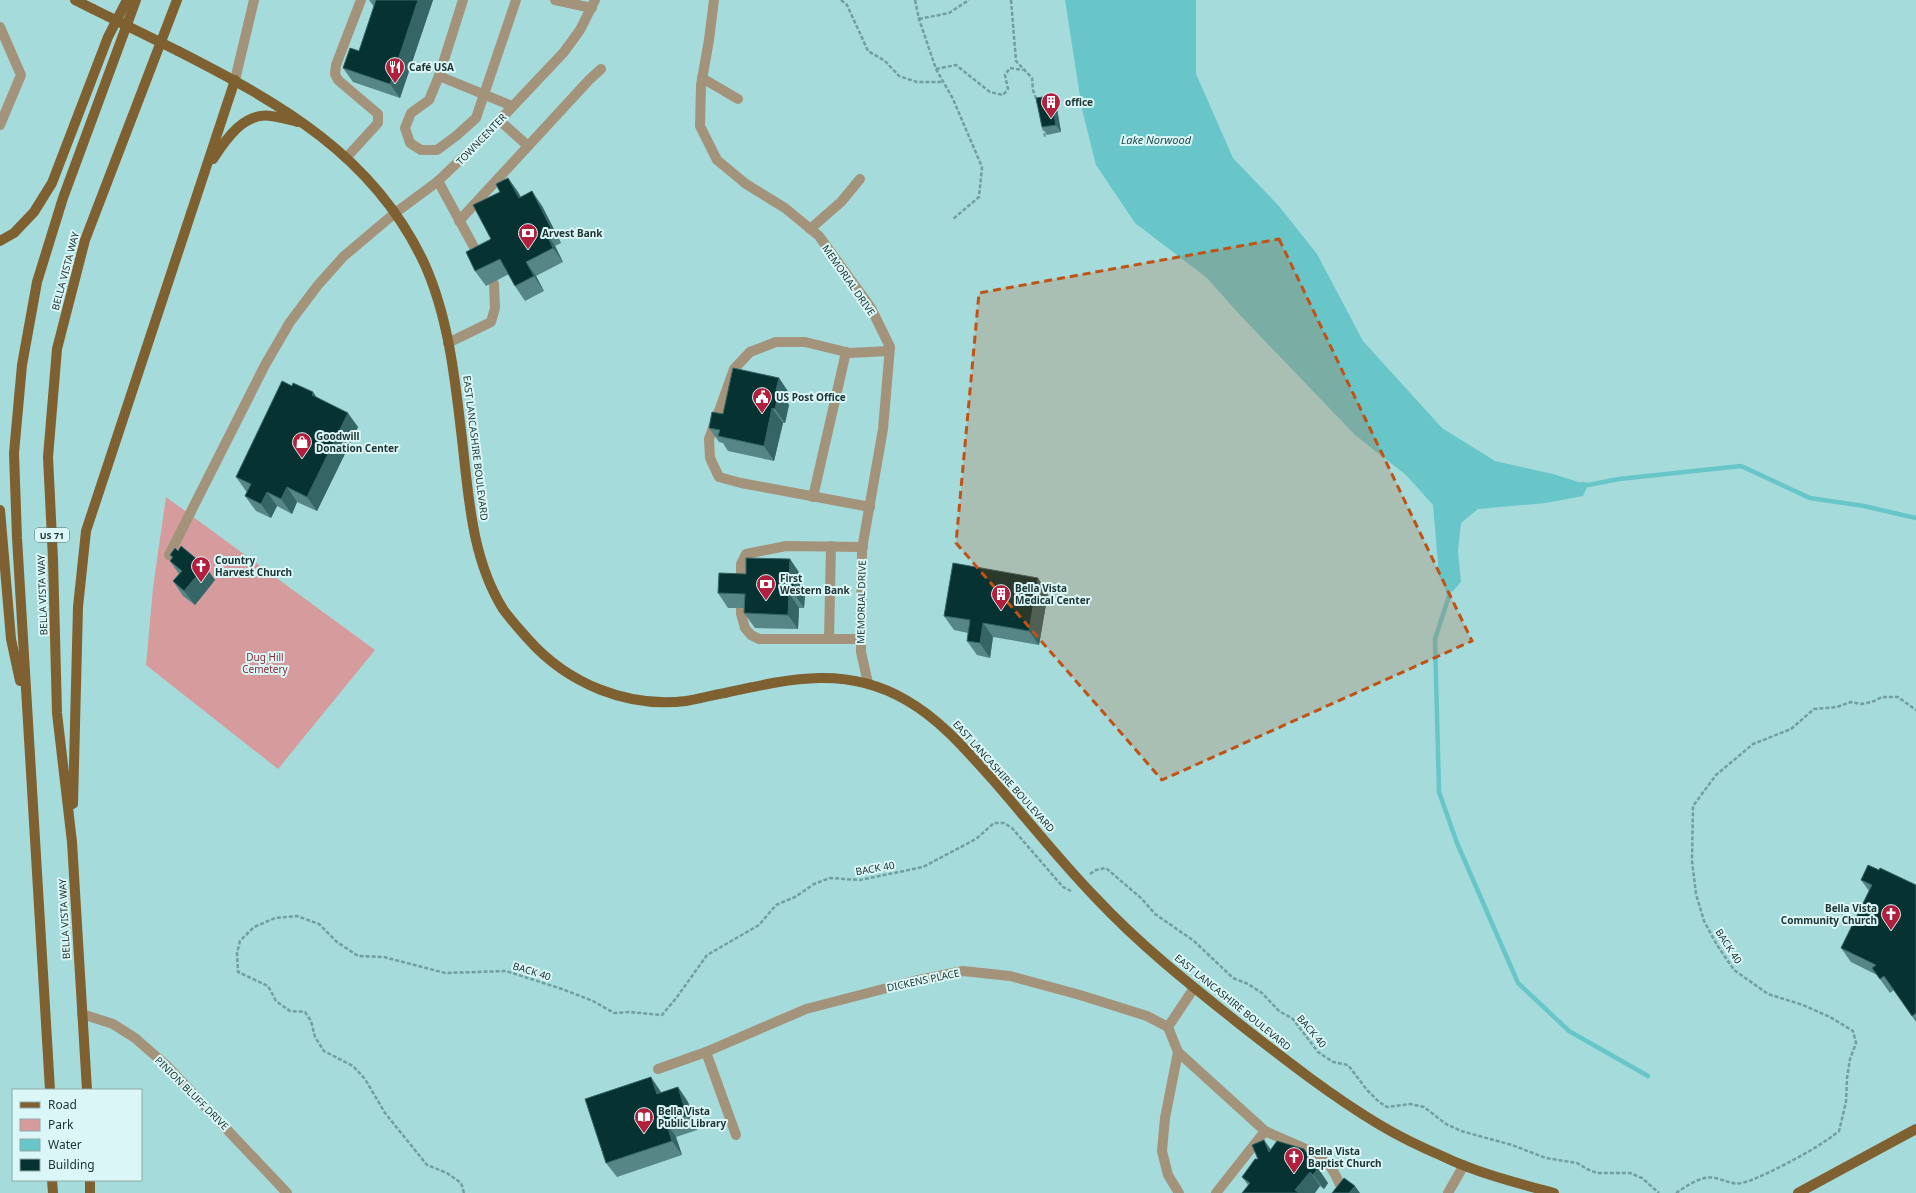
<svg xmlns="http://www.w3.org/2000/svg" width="1916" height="1193" font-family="'Noto Sans',sans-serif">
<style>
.green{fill:#d59b9d}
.water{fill:#69c6c8}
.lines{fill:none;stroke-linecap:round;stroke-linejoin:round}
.stream{stroke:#69c6c8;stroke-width:4.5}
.path{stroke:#739e9e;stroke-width:2.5;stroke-dasharray:4 2;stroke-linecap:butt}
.minor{stroke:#a4937b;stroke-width:10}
.major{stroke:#7f6031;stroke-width:10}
.major-bridge{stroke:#7f6031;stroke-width:10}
.wall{fill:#568686}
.shaded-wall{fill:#366565}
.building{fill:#073232;stroke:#366565}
.marked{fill:#c05214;fill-opacity:0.2;stroke:#c05214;stroke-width:3;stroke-dasharray:8 5;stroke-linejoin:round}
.labels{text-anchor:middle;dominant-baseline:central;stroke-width:4;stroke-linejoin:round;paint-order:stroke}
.shield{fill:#dbf6f6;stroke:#587070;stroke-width:1}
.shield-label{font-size:9px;font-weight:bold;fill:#203636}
.poi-label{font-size:10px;font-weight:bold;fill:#203636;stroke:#dbf6f6;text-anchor:start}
.street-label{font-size:10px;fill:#203636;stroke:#dbf6f6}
.park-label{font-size:10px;fill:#852e38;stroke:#dbf6f6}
.water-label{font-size:11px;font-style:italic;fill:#204b4b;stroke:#dbf6f6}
</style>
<rect width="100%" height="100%" fill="#a5dbdb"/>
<polygon class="green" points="166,497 375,650 278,769 146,665 153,588"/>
<polygon class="water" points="1065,0 1196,0 1196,74 1233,158 1278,205 1317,254 1363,341 1442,428 1495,461 1553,474 1588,485 1583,496 1546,503 1478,509 1461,523 1458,551 1461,582 1452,592 1439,576 1433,505 1406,475 1355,435 1240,315 1207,278 1135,223 1096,165 1082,109"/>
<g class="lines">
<g class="stream">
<polyline points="1582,484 1588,485 1619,479 1741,466 1810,498 1864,506 1916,518"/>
<polyline points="1447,582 1449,596 1435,639 1439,792 1457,843 1518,983 1569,1031 1648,1076"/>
</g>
<g class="path">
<polyline points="841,0 847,5 868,51 885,61 899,76 917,82 943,82"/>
<polyline points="915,0 919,19 936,69 953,99 982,167 979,197 953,219"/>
<polyline points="1011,0 1016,61 1032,78 1033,90 1038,104"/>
<polyline points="919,19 949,13 969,0"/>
<polyline points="936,69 956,65 990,92 1003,95 1008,89 1005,75 1010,68 1023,70"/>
<polyline points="1043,127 1045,137"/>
<polyline points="1090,874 1096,870 1106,868 1142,899 1155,914 1194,941 1233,978 1248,984 1262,993 1279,1011 1293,1019 1318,1052 1333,1062 1348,1065 1367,1090 1379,1102 1387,1107 1410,1104 1424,1107 1446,1124 1461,1131 1512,1145 1546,1158 1577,1163 1587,1169 1597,1173 1630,1173 1642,1178 1659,1193"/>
<polyline points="464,1193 461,1183 447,1173 427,1165 385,1113 365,1079 353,1066 324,1051 315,1037 311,1021 305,1012 290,1011 276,1001 268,986 238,972 237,953 240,941 254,927 275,918 297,916 319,924 337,942 358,956 384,957 445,973 506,971 562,989 593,1001 614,1013 629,1012 662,1015 677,997 707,955 759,925 776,905 795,897 814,884 830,878 860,880 923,867 976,839 994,823 1004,823 1012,828 1063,887 1071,891"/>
<path d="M1676 1193C1687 1186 1701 1175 1715 1178 1725 1180 1732 1185 1742 1183 1754 1180 1765 1174 1776 1169 1799 1157 1819 1147 1839 1131L1846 1102 1847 1078 1850 1059 1856 1043 1853 1031 1830 1017 1803 1005 1768 994 1734 970 1717 945 1704 921 1696 894 1692 861 1693 806 1716 775 1753 744 1791 729 1814 709 1837 707 1851 702 1861 704 1872 702 1882 697H1898L1916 710"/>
</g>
<g class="minor">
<polyline points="463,0 439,76 429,100 411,113 405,128 410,143 421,150 437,150 456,136 476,118 516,0"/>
<polyline points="555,0 592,8"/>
<polyline points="714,0 709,40 701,85 700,126 717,160 746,184 785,208 819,236 871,308 890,347 883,429 862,549 861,652 868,683"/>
<polyline points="0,27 21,75 0,125"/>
<polyline points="439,76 512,106"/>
<polyline points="702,78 738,99"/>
<polyline points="235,80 254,0"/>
<polyline points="499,120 528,146"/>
<polyline points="346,158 378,123 378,114 338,80 335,74 336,65 361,0"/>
<polyline points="438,181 494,284 495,308 491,322 448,343"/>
<polyline points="459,221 589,80 601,69"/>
<polyline points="810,229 841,202 860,179"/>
<polyline points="813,497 846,352"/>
<polyline points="870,507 741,483 719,477 710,458 709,439 734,369 750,352 776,342 805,342 850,353 889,351"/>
<polyline points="169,555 265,365 290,322 318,285 344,256 395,213 437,182 482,139 564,52 580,30 595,0"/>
<polyline points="829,638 831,546"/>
<polyline points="861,639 759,639 751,635 745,628 741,614 741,564 746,554 786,546 863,547"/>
<polyline points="82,1014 113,1024 135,1038 166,1065 287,1193"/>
<polyline points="706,1052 736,1135"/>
<polyline points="1178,1052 1265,1131 1216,1193"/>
<polyline points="658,1069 706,1052 806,1009 914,981 963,971 1010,976 1080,995 1147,1016 1168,1027"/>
<path d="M1265 1131C1285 1141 1311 1148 1328 1164 1336 1172 1338 1184 1345 1193"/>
<polyline points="1179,1193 1168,1175 1162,1151 1165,1118 1178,1052 1168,1027 1194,988"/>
<polyline points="1448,1193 1464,1165"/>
</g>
<g class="major">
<polyline points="75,0 93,9"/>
<path d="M178 51C280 103 375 156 425 265 450 321 456 388 463 448 469 502 473 561 503 609 510 619 520 630 528 639 568 684 627 708 686 701 699 699 712 695 725 693 789 679 846 665 906 700 941 720 966 750 993 780 1027 819 1060 861 1096 898 1139 944 1188 983 1237 1022 1283 1058 1330 1095 1380 1125 1400 1137 1421 1147 1442 1156 1477 1173 1517 1183 1554 1193"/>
<path d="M213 159C226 139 244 112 271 116 280 117 289 120 298 122"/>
<polyline points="0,241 14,233 34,212 52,183 108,37 127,0"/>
<polyline points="0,510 11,639 20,681"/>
<polyline points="73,804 78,607 86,531 235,80"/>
<polyline points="50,1090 17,538 14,453 22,365 37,282 63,198 136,0"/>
<polyline points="87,1090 72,842 57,713 53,559 48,457 57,349 85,240 177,0"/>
<polyline points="52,1180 53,1193"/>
<polyline points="90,1180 90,1193"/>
<polyline points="1798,1193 1916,1129"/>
</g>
<polyline class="major-bridge" points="93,9 178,51"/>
</g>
<g class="wall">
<polygon points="369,0 433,0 400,98 353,82 343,68 359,51 374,7"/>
<polygon points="1056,103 1061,132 1047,135 1042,127"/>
<polygon points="508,178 518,192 521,197 542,206 561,243 555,246 563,262 536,276 544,291 525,301 515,286 509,274 486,286 475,271 491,239 500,192"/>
<polygon points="779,378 789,393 787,402 789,405 785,423 783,423 774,461 728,451 723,443 719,442 709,428"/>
<polygon points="313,392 316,397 358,427 317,511 297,502 292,514 277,506 271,518 256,511 245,496 247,492 246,491 236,477"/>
<polygon points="178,551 215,580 195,605 183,596 173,581 179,574 170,561 172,558 170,555"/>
<polygon points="790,559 800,574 800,587 805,594 804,608 799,608 798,629 755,628 744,613 745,608 728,608 718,593 746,574"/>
<polygon points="1048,593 1039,645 993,637 990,658 977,655 967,641 968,633 954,630 944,616"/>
<polygon points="1879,870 1916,885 1916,1022 1894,990 1890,993 1877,975 1851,962 1841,948 1869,891 1861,880"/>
<polygon points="678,1087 688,1102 697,1130 676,1137 682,1155 617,1177 606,1163 661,1092 661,1093"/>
<polygon points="1271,1149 1328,1183 1324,1189 1320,1186 1248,1185 1242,1177 1258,1159"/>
</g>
<g class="shaded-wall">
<polygon points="418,0 433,0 400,98 390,84"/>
<polygon points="1050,96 1056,103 1061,132 1056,125"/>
<polygon points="508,178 518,192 529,213 519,198"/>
<polygon points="532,191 542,206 561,243 551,228"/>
<polygon points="545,231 555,246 563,262 553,248"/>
<polygon points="526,262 536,276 544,291 534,276"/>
<polygon points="779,378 789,393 787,402 789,405 785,423 775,409 776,390"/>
<polygon points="313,392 323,407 312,395"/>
<polygon points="772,408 783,423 774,461 764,446"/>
<polygon points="348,413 358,427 317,511 307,497"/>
<polygon points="287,487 297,502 292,514 281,499"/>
<polygon points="267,492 277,506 271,518 261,504"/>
<polygon points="790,559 800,574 800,587 805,594 804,608 794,593 789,580"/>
<polygon points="205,566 215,580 195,605 184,591"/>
<polygon points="1038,578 1048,593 1039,645 1029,631"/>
<polygon points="789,593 799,608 798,629 788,615"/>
<polygon points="983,623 993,637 990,658 980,643"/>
<polygon points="651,1077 661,1092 667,1109 657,1094"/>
<polygon points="678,1087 688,1102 697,1130 687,1116"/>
<polygon points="666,1122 676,1137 682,1155 672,1141"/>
<polygon points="1264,1140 1274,1154 1269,1152"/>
<polygon points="1318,1168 1328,1183 1324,1189 1313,1175"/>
<polygon points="1310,1172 1320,1186 1315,1193 1297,1193 1295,1190"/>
<polygon points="1355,1186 1360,1193 1349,1193"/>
</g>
<g class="building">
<polygon points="376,0 418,0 390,84 343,68 350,48 359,51"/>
<polygon points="1050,96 1056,125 1042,127 1036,98"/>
<polygon points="508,178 519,198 532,191 551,228 545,231 553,248 526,262 534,276 515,286 500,259 475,271 466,252 491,239 473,205 500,192 496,184"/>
<polygon points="733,368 779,378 776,390 779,391 775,409 772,408 764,446 718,436 720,430 709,428 712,412 723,414"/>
<polygon points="282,381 292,386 293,383 313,392 312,395 348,413 307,497 287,487 281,499 267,492 261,504 245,496 251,484 236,477"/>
<polygon points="181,546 205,566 184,591 173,581 182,571 170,561 173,557 170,555 175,548 178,551"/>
<polygon points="746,558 790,559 789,580 794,580 794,593 789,593 788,615 744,613 745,594 718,593 719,573 746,574"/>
<polygon points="953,563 1038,578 1029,631 983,623 980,643 967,641 970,620 944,616"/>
<polygon points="1868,865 1879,870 1880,868 1916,885 1916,1013 1912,1016 1884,976 1880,979 1872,968 1876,965 1841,948 1872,885 1861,880"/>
<polygon points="651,1077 657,1094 678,1087 687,1116 666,1122 672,1141 606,1163 585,1099"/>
<polygon points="1264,1140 1269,1152 1277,1141 1304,1149 1318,1168 1313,1175 1310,1172 1295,1190 1299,1193 1242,1193 1250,1183 1242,1177 1255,1159 1258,1159 1252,1145"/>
<polygon points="1344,1178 1355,1186 1349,1193 1332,1193"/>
</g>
<path class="marked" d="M1279 239 1472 641 1162 780 956 543 979 293Z"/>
<defs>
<symbol id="restaurant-pin" viewBox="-11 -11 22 30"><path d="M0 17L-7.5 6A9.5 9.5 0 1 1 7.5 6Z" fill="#b21f3d" stroke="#dbf6f6"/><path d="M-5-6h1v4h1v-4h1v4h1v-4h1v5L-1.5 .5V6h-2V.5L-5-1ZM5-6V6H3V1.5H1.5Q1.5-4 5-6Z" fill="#fff"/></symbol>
<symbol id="building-pin" viewBox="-11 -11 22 30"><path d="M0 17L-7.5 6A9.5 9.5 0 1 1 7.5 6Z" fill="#b21f3d" stroke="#dbf6f6"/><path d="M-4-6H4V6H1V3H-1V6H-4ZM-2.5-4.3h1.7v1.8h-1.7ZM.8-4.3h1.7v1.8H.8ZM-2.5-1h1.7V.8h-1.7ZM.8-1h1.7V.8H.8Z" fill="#fff"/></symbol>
<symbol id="bank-pin" viewBox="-11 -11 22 30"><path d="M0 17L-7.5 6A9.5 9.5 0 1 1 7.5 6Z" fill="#b21f3d" stroke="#dbf6f6"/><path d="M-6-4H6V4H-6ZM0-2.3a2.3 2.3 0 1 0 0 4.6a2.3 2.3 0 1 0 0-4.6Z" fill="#fff"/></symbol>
<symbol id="civic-pin" viewBox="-11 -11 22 30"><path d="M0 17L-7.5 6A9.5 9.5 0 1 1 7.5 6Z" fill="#b21f3d" stroke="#dbf6f6"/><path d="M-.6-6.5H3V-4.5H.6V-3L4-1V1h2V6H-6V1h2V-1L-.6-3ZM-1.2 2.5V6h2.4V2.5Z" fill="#fff"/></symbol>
<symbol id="shop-pin" viewBox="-11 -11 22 30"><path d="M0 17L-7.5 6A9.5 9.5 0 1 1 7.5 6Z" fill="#b21f3d" stroke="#dbf6f6"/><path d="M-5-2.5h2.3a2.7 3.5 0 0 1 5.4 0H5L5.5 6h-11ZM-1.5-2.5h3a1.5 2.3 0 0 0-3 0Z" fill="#fff"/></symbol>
<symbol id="church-pin" viewBox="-11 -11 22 30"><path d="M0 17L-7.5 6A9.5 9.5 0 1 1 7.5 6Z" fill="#b21f3d" stroke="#dbf6f6"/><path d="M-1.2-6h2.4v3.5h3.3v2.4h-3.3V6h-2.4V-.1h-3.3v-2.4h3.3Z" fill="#fff"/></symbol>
<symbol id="library-pin" viewBox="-11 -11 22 30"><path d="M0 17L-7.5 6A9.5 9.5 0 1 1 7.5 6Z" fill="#b21f3d" stroke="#dbf6f6"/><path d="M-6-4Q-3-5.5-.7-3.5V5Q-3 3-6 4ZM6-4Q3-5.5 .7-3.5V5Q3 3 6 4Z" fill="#fff"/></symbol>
</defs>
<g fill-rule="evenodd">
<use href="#restaurant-pin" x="384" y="56" width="22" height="30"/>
<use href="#building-pin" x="1040" y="91" width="22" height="30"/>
<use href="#bank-pin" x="517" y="222" width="22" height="30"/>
<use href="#civic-pin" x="751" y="386" width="22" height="30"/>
<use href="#shop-pin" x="291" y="431" width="22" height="30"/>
<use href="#church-pin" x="190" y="555" width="22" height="30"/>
<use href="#bank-pin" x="755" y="573" width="22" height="30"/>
<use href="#building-pin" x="990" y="583" width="22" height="30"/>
<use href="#church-pin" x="1880" y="903" width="22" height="30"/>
<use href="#library-pin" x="633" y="1106" width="22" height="30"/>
<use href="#church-pin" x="1283" y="1146" width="22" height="30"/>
</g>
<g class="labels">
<rect class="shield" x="35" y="528" width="34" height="14" rx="3"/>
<g class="shield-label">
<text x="52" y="535">US 71</text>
</g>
<g class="poi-label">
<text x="409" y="67">Café USA</text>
<text x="1065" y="102">office</text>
<text x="542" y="233">Arvest Bank</text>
<text x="776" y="397">US Post Office</text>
<text x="316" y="436">Goodwill<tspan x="316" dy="12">Donation Center</tspan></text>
<text x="215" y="560">Country<tspan x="215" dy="12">Harvest Church</tspan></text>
<text x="780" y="578">First<tspan x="780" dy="12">Western Bank</tspan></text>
<text x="1015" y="588">Bella Vista<tspan x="1015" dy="12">Medical Center</tspan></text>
<text x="1877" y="908" text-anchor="end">Bella Vista<tspan x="1877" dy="12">Community Church</tspan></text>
<text x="658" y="1111">Bella Vista<tspan x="658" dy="12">Public Library</tspan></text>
<text x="1308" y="1151">Bella Vista<tspan x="1308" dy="12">Baptist Church</tspan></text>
</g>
<g class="street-label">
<text transform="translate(481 139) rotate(-46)">TOWNCENTER</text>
<text transform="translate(65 271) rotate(-75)">BELLA VISTA WAY</text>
<text transform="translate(849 280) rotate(55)">MEMORIAL DRIVE</text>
<text transform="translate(476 448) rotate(83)">EAST LANCASHIRE BOULEVARD</text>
<text transform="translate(42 595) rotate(-92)">BELLA VISTA WAY</text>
<text transform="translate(861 602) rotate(-89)">MEMORIAL DRIVE</text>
<text transform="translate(1004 776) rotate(48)">EAST LANCASHIRE BOULEVARD</text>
<text transform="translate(875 868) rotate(-10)">BACK 40</text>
<text transform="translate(64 919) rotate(-93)">BELLA VISTA WAY</text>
<text transform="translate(1729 946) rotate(57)">BACK 40</text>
<text transform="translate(532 971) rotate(17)">BACK 40</text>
<text transform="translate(923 980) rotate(-12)">DICKENS PLACE</text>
<text transform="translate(1233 1002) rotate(39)">EAST LANCASHIRE BOULEVARD</text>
<text transform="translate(1312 1031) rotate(50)">BACK 40</text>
<text transform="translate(192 1093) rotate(45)">PINION BLUFF DRIVE</text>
</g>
<g class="park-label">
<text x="265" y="657">Dug Hill<tspan x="265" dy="12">Cemetery</tspan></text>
</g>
<g class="water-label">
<text x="1156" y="139">Lake Norwood</text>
</g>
</g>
<rect x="12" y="1089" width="130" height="92" fill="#dbf6f6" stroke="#90a9a9"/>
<rect x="20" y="1102" width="20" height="6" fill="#7f6031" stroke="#90a9a9"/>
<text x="48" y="1109" font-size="12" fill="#203636">Road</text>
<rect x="20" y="1119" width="20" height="12" fill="#d59b9d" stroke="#90a9a9"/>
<text x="48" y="1129" font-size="12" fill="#203636">Park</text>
<rect x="20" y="1139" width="20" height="12" fill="#69c6c8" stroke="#90a9a9"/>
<text x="48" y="1149" font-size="12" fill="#203636">Water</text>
<rect x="20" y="1159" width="20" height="12" fill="#073232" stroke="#90a9a9"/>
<text x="48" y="1169" font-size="12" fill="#203636">Building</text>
</svg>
